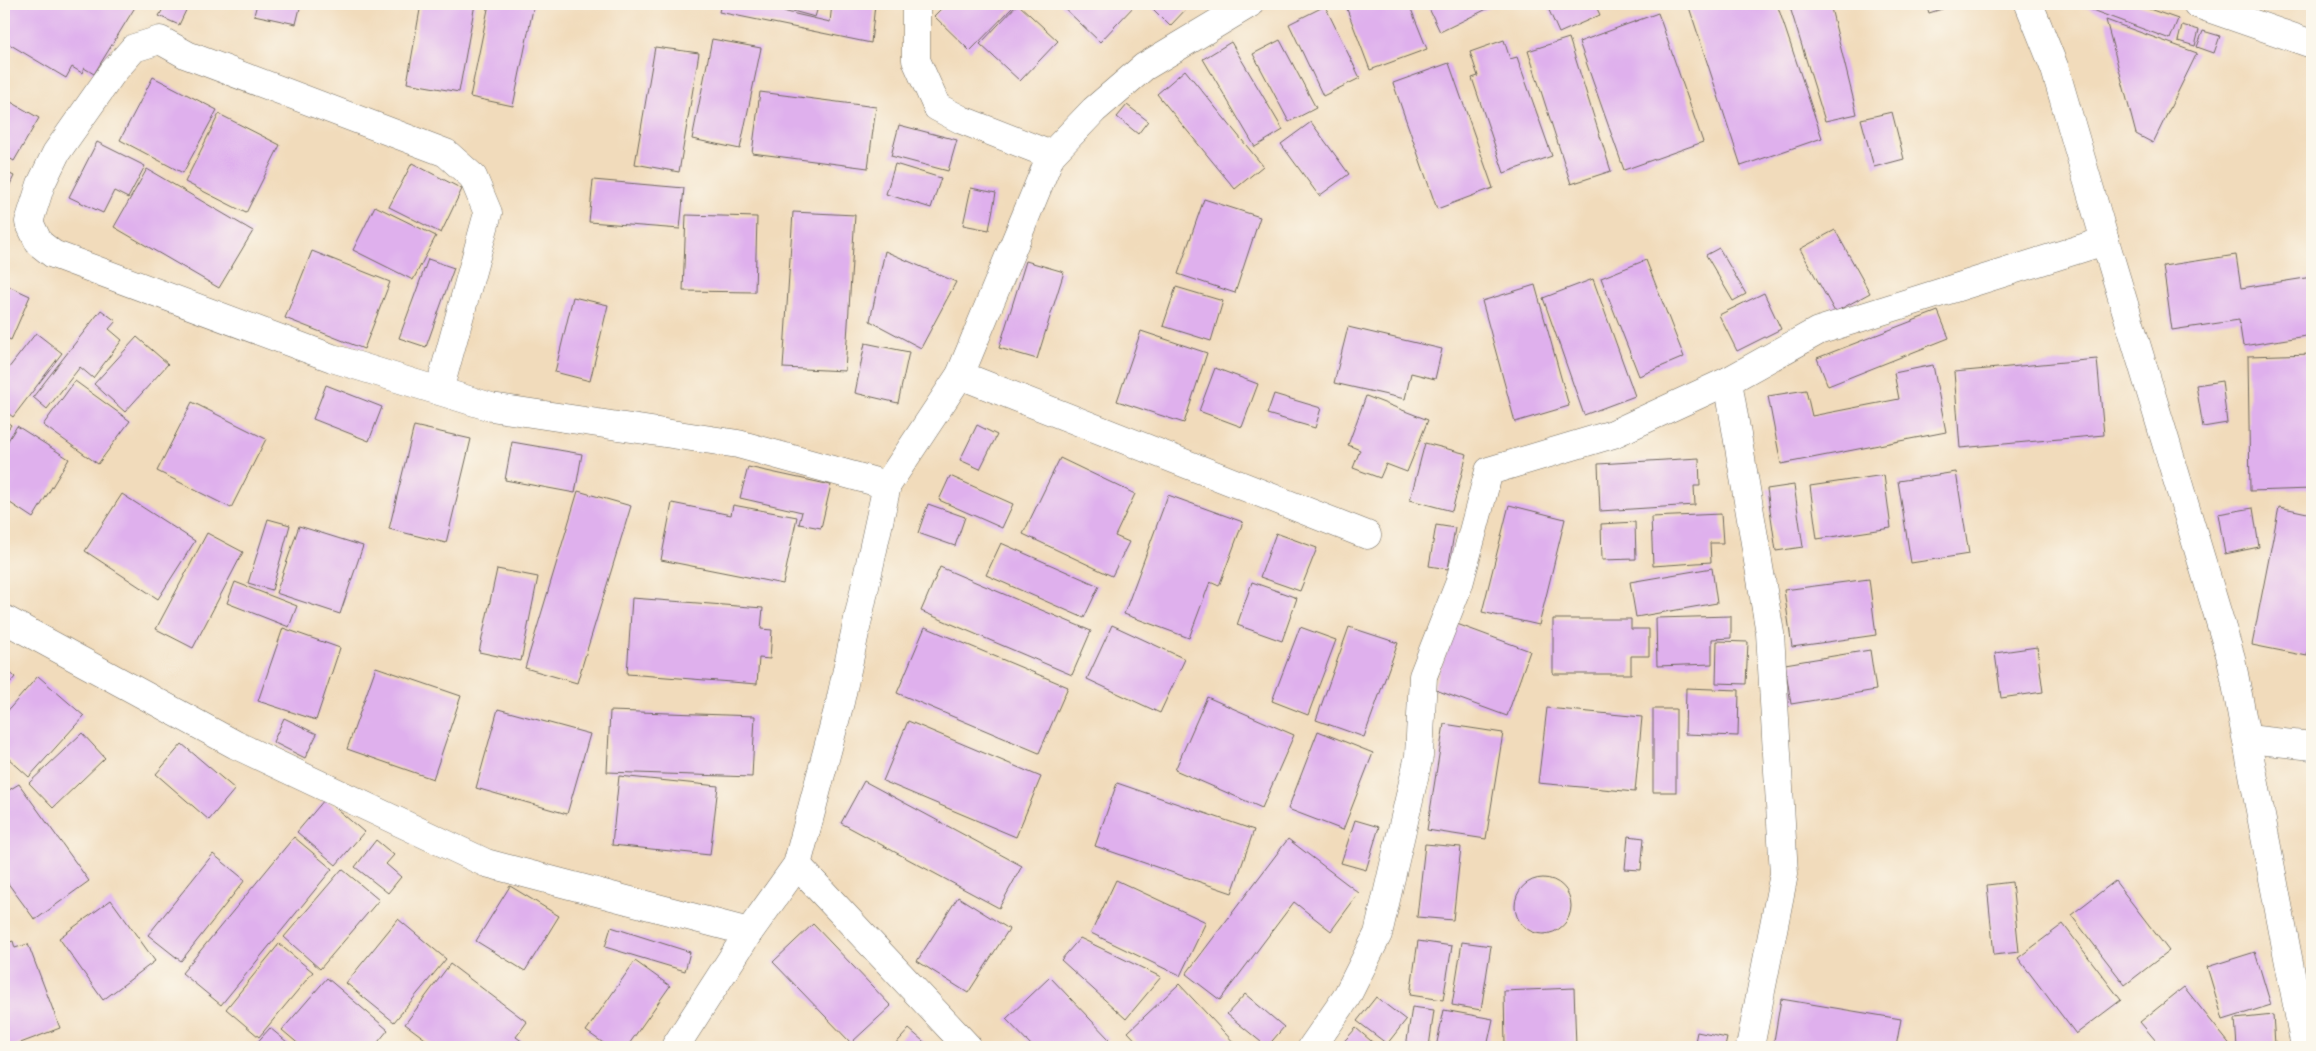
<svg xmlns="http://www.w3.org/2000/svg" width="2316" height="1051" font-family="'Playpen Sans',sans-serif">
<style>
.building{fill:#dfb0ed}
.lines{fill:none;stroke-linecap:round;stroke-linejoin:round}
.minor-casing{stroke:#70695d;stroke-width:29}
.minor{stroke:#fff;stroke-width:28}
</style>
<rect width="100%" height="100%" fill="#fbf7ec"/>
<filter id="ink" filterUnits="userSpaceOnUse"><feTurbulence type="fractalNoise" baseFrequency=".02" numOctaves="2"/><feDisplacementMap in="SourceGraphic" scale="10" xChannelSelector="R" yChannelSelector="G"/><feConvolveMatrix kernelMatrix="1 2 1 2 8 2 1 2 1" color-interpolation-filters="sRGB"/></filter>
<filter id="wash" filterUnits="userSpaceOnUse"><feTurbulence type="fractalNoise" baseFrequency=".0096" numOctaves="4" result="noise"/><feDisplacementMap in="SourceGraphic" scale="20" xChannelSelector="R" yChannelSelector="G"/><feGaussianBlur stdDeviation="1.12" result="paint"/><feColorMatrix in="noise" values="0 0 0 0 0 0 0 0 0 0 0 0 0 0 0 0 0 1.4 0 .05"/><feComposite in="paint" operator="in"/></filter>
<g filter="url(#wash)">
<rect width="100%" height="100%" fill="#f1dbbb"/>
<g id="blocks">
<g class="building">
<polygon points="8,4 137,4 94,74 84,68 82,73 72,67 66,78 4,41 4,10"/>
<polygon points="157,4 189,4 179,25 159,16 164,7"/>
<polygon points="257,4 301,4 296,24 254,15"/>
<polygon points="421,4 475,4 459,92 407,83"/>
<polygon points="489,4 534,4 513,106 470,97"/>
<polygon points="721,4 752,4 830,22 832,4 875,4 871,43 719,12"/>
<polygon points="767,4 819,4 815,17"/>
<polygon points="946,4 1016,4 970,51 934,16"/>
<polygon points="1018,4 1058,41 1020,81 980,44"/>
<polygon points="1060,4 1136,4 1100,42"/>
<polygon points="1148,4 1187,4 1189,6 1170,26"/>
<polygon points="1345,4 1409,4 1427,49 1370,70"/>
<polygon points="1427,4 1497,4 1440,32"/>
<polygon points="1558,4 1595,4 1600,15 1559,33 1548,8"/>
<polygon points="1688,4 1777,4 1822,138 1741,166"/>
<polygon points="1789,4 1830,4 1857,114 1825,121"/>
<polygon points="1926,4 1958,4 1929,13"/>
<polygon points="2082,4 2135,4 2178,19 2170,39 2081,6"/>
<polygon points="1325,6 1360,78 1323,96 1289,24"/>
<polygon points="1658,13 1703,142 1624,170 1579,42"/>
<polygon points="2106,20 2197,53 2153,143 2136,134"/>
<polygon points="2182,25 2199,30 2195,46 2178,41"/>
<polygon points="2203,31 2220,36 2214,53 2197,47"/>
<polygon points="1569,38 1611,171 1571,184 1528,51"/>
<polygon points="712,39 761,48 740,149 692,139"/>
<polygon points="1280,40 1316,108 1289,122 1253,54"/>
<polygon points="1504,40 1510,59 1517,57 1552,156 1504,173 1472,78 1478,76 1470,52"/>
<polygon points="1231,42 1283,130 1255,147 1203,59"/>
<polygon points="655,47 699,53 679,172 635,164"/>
<polygon points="1449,63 1493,188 1437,209 1393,83"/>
<polygon points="1185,70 1263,166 1235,189 1157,94"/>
<polygon points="153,77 217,110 183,173 120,140"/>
<polygon points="760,92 876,107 868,168 752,153"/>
<polygon points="4,98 39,118 14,161 4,155"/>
<polygon points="1127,105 1148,121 1138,134 1117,117"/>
<polygon points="1892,112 1904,159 1874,167 1861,119"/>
<polygon points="219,114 280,145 246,213 185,182"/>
<polygon points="1311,122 1349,174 1319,196 1281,144"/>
<polygon points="899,125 957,140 948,171 891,156"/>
<polygon points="97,142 145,166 128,198 114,191 103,213 69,197"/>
<polygon points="412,163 462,189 441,233 389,207"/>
<polygon points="895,164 941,178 931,208 886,194"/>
<polygon points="147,169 253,231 219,288 114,227"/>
<polygon points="4,171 14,176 4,197"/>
<polygon points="593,180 684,188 680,229 589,222"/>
<polygon points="971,188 996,193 989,230 963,225"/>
<polygon points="1204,199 1260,217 1235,293 1178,274"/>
<polygon points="375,206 436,236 413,280 353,250"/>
<polygon points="793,212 855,215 845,371 783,368"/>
<polygon points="686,215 757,217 755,292 683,291"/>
<polygon points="1835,230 1870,293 1835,312 1800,249"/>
<polygon points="1719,248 1746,294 1733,301 1706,255"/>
<polygon points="312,251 390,282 364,349 285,318"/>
<polygon points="885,251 956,282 921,348 870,321"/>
<polygon points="2236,255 2241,288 2312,277 2312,335 2243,346 2239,320 2172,330 2163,266"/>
<polygon points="428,259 454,268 426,347 399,338"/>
<polygon points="1646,260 1684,357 1639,376 1601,278"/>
<polygon points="1026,261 1064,272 1037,359 999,348"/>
<polygon points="1593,279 1635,396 1584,415 1543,298"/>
<polygon points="4,284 30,296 11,340 4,337"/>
<polygon points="1535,285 1569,406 1515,422 1482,301"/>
<polygon points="1176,287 1223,301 1211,341 1163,326"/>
<polygon points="1764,293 1781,329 1737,351 1719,315"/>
<polygon points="573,297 608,305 590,381 555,372"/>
<polygon points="101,310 116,321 109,329 122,340 93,378 80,367 47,409 33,397"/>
<polygon points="1938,311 1949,338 1828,386 1817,358"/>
<polygon points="1348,327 1442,349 1435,379 1411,373 1405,399 1334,383"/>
<polygon points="1141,331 1207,353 1184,423 1117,401"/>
<polygon points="36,333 62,353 13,417 4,410 4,374"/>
<polygon points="137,337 168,364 125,412 94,384"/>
<polygon points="865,343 909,352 898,403 855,393"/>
<polygon points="2312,354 2312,489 2250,491 2248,356"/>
<polygon points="2097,359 2104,435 1960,448 1954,372"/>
<polygon points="1933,365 1946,432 1781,464 1768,396 1806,390 1812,416 1899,399 1894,373"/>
<polygon points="1215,368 1258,384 1242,427 1199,411"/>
<polygon points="75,381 130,421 98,464 43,425"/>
<polygon points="2222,381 2227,423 2203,427 2196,385"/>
<polygon points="326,385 382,407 369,441 313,419"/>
<polygon points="1274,394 1321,408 1315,428 1267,414"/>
<polygon points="1366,396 1428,420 1407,472 1386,464 1380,478 1353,468 1360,450 1348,445"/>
<polygon points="192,402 266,439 231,508 157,471"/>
<polygon points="4,420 11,425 4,435"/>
<polygon points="977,425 997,435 980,469 960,460"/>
<polygon points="17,426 69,459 33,518 4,499 4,447"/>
<polygon points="414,426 471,439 446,543 389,529"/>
<polygon points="512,442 582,454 575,493 505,480"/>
<polygon points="1425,443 1467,454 1452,511 1410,500"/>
<polygon points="1060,458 1135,494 1115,536 1129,542 1112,576 1023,534"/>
<polygon points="1699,458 1700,486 1694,486 1695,505 1600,511 1598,464"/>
<polygon points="748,467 831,485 821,528 799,524 802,512 740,498"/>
<polygon points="1956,472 1969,554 1911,563 1898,481"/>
<polygon points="1884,475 1891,528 1817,539 1810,486"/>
<polygon points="950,476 1013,504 1002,528 939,500"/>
<polygon points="1794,485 1803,547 1776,551 1767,489"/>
<polygon points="578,491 631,506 577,683 525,668"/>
<polygon points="122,494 195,541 158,599 85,551"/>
<polygon points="1168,495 1243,522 1219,586 1210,582 1189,638 1124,614"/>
<polygon points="672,503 731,515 733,505 797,517 783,584 661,560"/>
<polygon points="928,504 965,517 955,546 918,533"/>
<polygon points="1509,505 1565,519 1539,625 1482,612"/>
<polygon points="2279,507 2312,514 2312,627 2307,656 2252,645"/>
<polygon points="2253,508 2259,547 2225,554 2218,514"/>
<polygon points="1721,514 1723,543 1710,543 1711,562 1653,566 1651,517"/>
<polygon points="268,519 290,525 272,590 248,583"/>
<polygon points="1635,522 1636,559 1602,560 1601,524"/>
<polygon points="1436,525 1455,528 1448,569 1429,566"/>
<polygon points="299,526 363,546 340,614 276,593"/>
<polygon points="207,533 243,552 193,648 156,629"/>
<polygon points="1276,533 1317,548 1300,591 1260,577"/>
<polygon points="1001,543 1099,586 1084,618 986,575"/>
<polygon points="940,567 1091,631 1072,675 921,611"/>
<polygon points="1712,568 1717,603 1636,617 1630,582"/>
<polygon points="497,569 538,577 521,661 479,652"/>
<polygon points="1869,579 1876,635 1792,647 1784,590"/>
<polygon points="235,582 297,606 289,627 227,603"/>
<polygon points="1252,582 1297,598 1282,641 1237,625"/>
<polygon points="632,598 763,608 761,629 772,630 770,659 759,658 757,684 627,674"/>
<polygon points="1731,616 1731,638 1712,639 1712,664 1657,666 1656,618"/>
<polygon points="1553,619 1631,619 1631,629 1649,629 1649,656 1631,656 1631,674 1553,674"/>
<polygon points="1457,624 1530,651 1507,716 1433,689"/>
<polygon points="1112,625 1185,659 1160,713 1087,679"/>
<polygon points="925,627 1068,687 1039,753 897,693"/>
<polygon points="1300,627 1336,640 1308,715 1272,701"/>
<polygon points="1349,627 1398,643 1364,737 1316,720"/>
<polygon points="283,628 340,648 316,720 258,701"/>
<polygon points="1717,641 1748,642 1746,684 1716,683"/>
<polygon points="2037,647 2043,692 2001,698 1995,653"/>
<polygon points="1870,650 1876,690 1791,704 1785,664"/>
<polygon points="4,667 15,677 4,690"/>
<polygon points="376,667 461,696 433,779 347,749"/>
<polygon points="38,676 84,716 29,777 8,758 4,763 4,715"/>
<polygon points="1686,688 1739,690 1738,736 1685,734"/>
<polygon points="1207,697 1294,735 1262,808 1175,770"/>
<polygon points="1547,708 1642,717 1635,792 1538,783"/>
<polygon points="498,709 590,734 567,814 476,788"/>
<rect x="1653" y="709" width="23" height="83"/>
<polygon points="610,711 755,716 752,777 607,772"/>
<polygon points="284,718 317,734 305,758 273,742"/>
<polygon points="908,721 1041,777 1016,837 883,781"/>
<polygon points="1444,724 1503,733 1486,839 1427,830"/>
<polygon points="1318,731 1373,753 1343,830 1288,809"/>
<polygon points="82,733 105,758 53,808 29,783"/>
<polygon points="182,744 235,789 209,820 156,774"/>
<polygon points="619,776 718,786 710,855 612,845"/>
<polygon points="864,781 1022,866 999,908 841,823"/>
<polygon points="1117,783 1254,830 1232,893 1095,846"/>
<polygon points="19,784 89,881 35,920 4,878 4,793"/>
<polygon points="325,799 364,832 336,865 297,832"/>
<polygon points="1355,820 1379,827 1366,870 1341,863"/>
<polygon points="2309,825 2312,825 2312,839 2311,839"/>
<polygon points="1628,836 1644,838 1641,870 1625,869"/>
<polygon points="294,837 332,869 221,1005 182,973"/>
<polygon points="1288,839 1359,893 1331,931 1294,902 1220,1000 1186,974"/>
<polygon points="376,840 394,855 386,864 401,877 388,893 355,867"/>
<polygon points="1425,844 1461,847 1453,920 1417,917"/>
<polygon points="213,854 245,880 181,961 148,935"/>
<polygon points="342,869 379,900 320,969 284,937"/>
<circle cx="1543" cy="906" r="28"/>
<polygon points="1116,880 1206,922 1180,976 1091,933"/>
<polygon points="2115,881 2169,951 2125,985 2071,915"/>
<polygon points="2012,882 2019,952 1994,955 1987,885"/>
<polygon points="510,886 559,916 525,971 476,941"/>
<polygon points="958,897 1009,929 968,993 917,961"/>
<polygon points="111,900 155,961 103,1000 59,938"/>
<polygon points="398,919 446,959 394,1022 346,983"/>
<polygon points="813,924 891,1006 851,1043 773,962"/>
<polygon points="2063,924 2121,1000 2076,1034 2018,958"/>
<polygon points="611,927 690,952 685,971 605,947"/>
<polygon points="1080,938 1161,977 1126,1019 1061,960"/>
<polygon points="13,941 15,948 28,944 60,1028 10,1047 4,1047 4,944"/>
<polygon points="1418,941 1452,946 1443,1000 1410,995"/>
<polygon points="1462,942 1491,946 1481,1010 1452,1005"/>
<polygon points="279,944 313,972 259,1037 226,1009"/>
<polygon points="2255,952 2271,1005 2223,1020 2207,967"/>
<polygon points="635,961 670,986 627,1047 609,1047 586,1031"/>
<polygon points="450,964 527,1022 516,1037 530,1047 436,1047 405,1024"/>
<polygon points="1050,977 1109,1039 1100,1047 1033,1047 1006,1019"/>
<polygon points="327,978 388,1030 374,1047 302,1047 282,1030"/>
<polygon points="1179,984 1238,1047 1142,1047 1128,1032"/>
<polygon points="2184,987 2232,1047 2161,1047 2140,1022"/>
<polygon points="1574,988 1576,1047 1505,1047 1504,991"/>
<polygon points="1245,994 1284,1027 1267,1047 1227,1014"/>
<polygon points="1376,997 1406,1020 1387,1044 1357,1021"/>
<polygon points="1781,999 1901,1019 1896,1047 1773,1047"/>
<polygon points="1412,1007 1434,1010 1429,1047 1406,1047"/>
<polygon points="1444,1010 1493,1019 1487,1047 1436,1047"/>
<polygon points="2273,1015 2275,1044 2237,1047 2235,1019"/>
<polygon points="270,1028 293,1047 253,1047"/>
<polygon points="1356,1028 1378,1047 1339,1047"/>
<polygon points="909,1029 930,1047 893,1047"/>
<polygon points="1697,1032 1727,1038 1725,1047 1694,1047"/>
</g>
</g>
</g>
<g filter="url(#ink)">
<use href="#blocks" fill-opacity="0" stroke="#70695d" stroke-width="1"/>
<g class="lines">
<defs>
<g id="minor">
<polyline points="916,4 916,60 937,107 962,120 1051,155"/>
<polyline points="2029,4 2055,69 2105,241 2231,658 2305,1047"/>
<polyline points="2197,4 2312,44"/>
<polyline points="960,375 1367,535"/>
<polyline points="1728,381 1770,633 1784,874 1750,1047"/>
<polyline points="439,391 488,213 473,177 446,153 187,55 160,40 134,48 113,72 56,153 41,184 29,222 39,243 53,254 332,358 491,407 738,444 887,485"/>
<polyline points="4,619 236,745 486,863 749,932"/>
<polyline points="2248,739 2312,746"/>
<polyline points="797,865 968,1047"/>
<polyline points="675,1047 749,932 797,865 840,702 887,485 960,375 1051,155 1094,110 1144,67 1249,4"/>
<polyline points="1312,1047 1346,998 1378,934 1419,756 1423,676 1459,584 1489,471 1613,434 1728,381 1818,331 2105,241"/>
</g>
</defs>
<use href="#minor" class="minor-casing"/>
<use href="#minor" class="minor"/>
</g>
</g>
<rect width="2316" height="1051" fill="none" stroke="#fbf7ec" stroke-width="20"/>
</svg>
